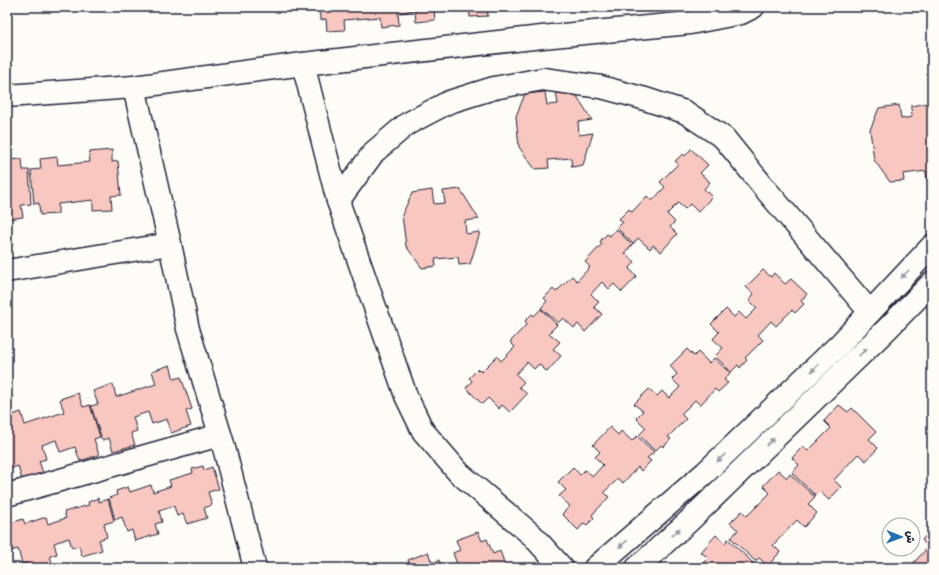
<svg xmlns="http://www.w3.org/2000/svg" width="939" height="575" font-family="Caveat,'Playpen Sans Arabic',sans-serif">
<style>
.building{fill:#f8c7c0;stroke:#22223b}
.lines{fill:none;stroke-linecap:round;stroke-linejoin:round}
.minor-casing{stroke:#22223b;stroke-width:25}
.minor{stroke:#fdfcf7;stroke-width:22}
.oneway{fill:#9a9aa2}
</style>
<rect width="100%" height="100%" fill="#fdfcf7"/>
<filter id="ink" filterUnits="userSpaceOnUse"><feTurbulence type="fractalNoise" baseFrequency=".025" numOctaves="2"/><feDisplacementMap in="SourceGraphic" scale="8" xChannelSelector="R" yChannelSelector="G"/><feConvolveMatrix kernelMatrix="1 2 1 2 8 2 1 2 1" color-interpolation-filters="sRGB"/></filter>
<g filter="url(#ink)">
<g class="building">
<polygon points="319,7 408,7 408,12 398,13 399,25 381,27 380,17 344,20 345,30 327,31 326,19 320,20"/>
<polygon points="409,7 487,7 488,16 470,17 469,7 434,10 435,20 416,22 415,10 410,11"/>
<polygon points="573,90 592,120 578,122 579,135 593,133 583,165 572,167 571,158 548,160 549,168 535,169 519,147 516,116 525,94 545,92 547,105 558,104 556,92"/>
<polygon points="928,103 932,110 932,179 927,180 926,171 903,174 904,181 890,182 874,160 870,130 879,108 899,105 901,119 912,117 911,106"/>
<polygon points="691,149 708,165 700,173 710,182 704,189 712,197 698,212 690,204 685,209 678,203 667,214 675,222 670,227 677,234 661,252 653,245 650,249 638,238 633,244 617,228 623,222 619,219 629,209 632,212 647,196 652,201 665,187 660,182 678,164 675,161 683,154 685,156"/>
<polygon points="112,150 112,162 118,161 121,195 111,196 112,209 93,210 93,200 58,204 58,214 40,215 39,203 34,204 31,170 41,169 40,159 57,157 58,165 90,162 89,152"/>
<polygon points="22,159 23,170 29,170 31,204 21,205 23,217 7,219 7,160"/>
<polygon points="460,189 479,219 465,221 466,234 480,232 470,264 459,265 458,257 435,259 436,266 422,268 406,246 402,215 412,193 432,190 434,204 445,203 443,191"/>
<polygon points="616,229 632,245 625,253 635,262 629,269 637,276 622,292 614,284 609,289 602,282 591,294 599,302 594,307 602,314 585,332 578,324 574,328 563,318 558,323 541,308 547,301 544,298 553,289 556,292 572,276 577,281 590,267 585,262 602,244 600,241 607,234 610,236"/>
<polygon points="763,270 771,277 774,273 785,284 791,279 807,294 801,301 804,304 795,313 792,310 776,326 771,321 758,335 763,340 745,358 747,360 740,368 738,365 731,372 715,356 723,348 713,339 719,332 711,324 726,309 734,317 739,312 746,319 757,308 749,300 754,294 746,287"/>
<polygon points="541,309 557,325 549,333 560,342 553,349 561,356 547,372 539,364 534,369 527,362 516,374 524,382 519,387 527,394 510,412 502,405 499,409 488,398 482,404 466,388 472,381 469,378 478,369 481,372 497,356 501,361 515,347 510,342 527,324 525,321 532,314 534,316"/>
<polygon points="687,349 694,356 698,352 709,363 714,358 730,373 724,380 728,383 718,392 715,389 700,405 695,400 681,414 686,419 668,437 671,439 663,447 661,445 655,451 639,435 646,428 636,418 643,411 634,404 649,389 657,396 662,391 669,398 680,387 672,379 677,374 670,366"/>
<polygon points="170,365 174,379 181,377 192,409 186,411 191,426 171,433 167,419 152,424 148,412 133,417 137,431 131,433 135,445 113,451 109,438 102,440 91,406 98,404 93,391 113,384 116,397 156,384 152,371"/>
<polygon points="78,393 83,407 90,405 100,437 94,439 99,455 80,461 75,447 60,452 56,440 42,445 46,459 39,461 43,473 22,480 18,466 10,469 7,458 7,417 21,412 25,425 64,412 60,399"/>
<polygon points="839,405 848,412 852,408 876,432 869,439 878,448 866,461 858,454 834,480 841,487 829,500 820,492 816,496 792,473 799,465 792,458 803,446 808,451 831,428 824,421"/>
<polygon points="610,427 618,435 621,431 632,441 637,436 654,452 647,458 651,461 641,471 638,467 623,483 618,479 604,492 609,497 592,515 594,518 587,525 584,523 578,530 562,514 570,506 559,496 566,490 558,482 573,467 580,475 585,470 593,476 603,465 595,457 600,452 593,445"/>
<polygon points="203,466 204,470 212,467 219,489 208,492 212,505 204,508 207,518 187,524 183,514 177,516 174,506 159,511 162,522 155,524 158,534 135,541 132,530 127,532 122,517 115,520 109,498 117,495 116,491 128,487 130,492 151,485 153,492 171,486 169,480 193,473 192,469"/>
<polygon points="778,470 787,478 790,474 815,497 808,504 817,513 804,527 797,520 773,545 780,552 768,566 759,558 755,561 731,538 738,530 730,523 742,511 747,516 770,493 763,486"/>
<polygon points="98,498 99,502 108,499 114,521 104,524 107,537 99,540 102,550 82,556 79,546 72,548 69,538 54,543 57,554 50,556 53,566 46,568 29,568 27,563 22,564 18,549 10,551 7,540 7,529 12,527 11,523 23,519 25,524 46,517 48,524 66,518 64,512 89,505 88,502"/>
<polygon points="932,529 932,568 909,568 928,547 922,540"/>
<polygon points="478,532 482,541 487,539 493,554 500,551 506,568 445,568 457,564 453,553 460,550 456,540"/>
<polygon points="716,535 725,543 728,539 753,563 748,568 698,568 708,558 701,552"/>
<polygon points="428,552 432,563 439,560 442,568 411,568 408,560"/>
</g>
<g class="lines">
<defs>
<g id="minor">
<polyline points="303,64 338,201 406,396 423,431 459,473 532,535 562,568"/>
<polyline points="134,87 170,244 188,329 223,444 255,568"/>
<polyline points="7,96 134,87 303,64 542,37 690,23 741,13 753,7"/>
<polyline points="338,201 374,152 407,124 449,102 494,88 543,79 601,87 642,98 685,112 724,138 767,191 870,312"/>
<polyline points="7,271 170,244"/>
<polyline points="7,495 220,435"/>
<polyline points="595,568 706,472 840,344 932,246"/>
<polyline points="637,568 690,520 885,331 932,283"/>
</g>
</defs>
<use href="#minor" class="minor-casing"/>
<use href="#minor" class="minor"/>
</g>
<defs><path id="oneway-solid" d="M-6-.8H1V-3.2L6.5 0L1 3.2V.8H-6Z"/></defs>
<g class="oneway">
<use href="#oneway-solid" transform="translate(905 274) rotate(134)"/>
<use href="#oneway-solid" transform="translate(863 352) rotate(-44)"/>
<use href="#oneway-solid" transform="translate(815 368) rotate(136)"/>
<use href="#oneway-solid" transform="translate(770 442) rotate(-44)"/>
<use href="#oneway-solid" transform="translate(721 458) rotate(136)"/>
<use href="#oneway-solid" transform="translate(676 532) rotate(-43)"/>
<use href="#oneway-solid" transform="translate(623 544) rotate(139)"/>
</g>
</g>
<rect width="939" height="575" fill="none" stroke="#fdfcf7" stroke-width="24"/>
<rect x="12" y="12" width="915" height="551" fill="none" stroke="#22223b" stroke-width="1.5" filter="url(#ink)"/>
<g transform="translate(901 537) rotate(91)"><circle r="19" fill="#fdfcf7" stroke="#a5a5ac"/>
<path d="M0-3L7 15L0 10L-7 15Z" fill="#1f6fb2"/>
<text y="-6" font-size="11" font-weight="bold" text-anchor="middle" fill="#22223b">ش</text>
</g>
</svg>
